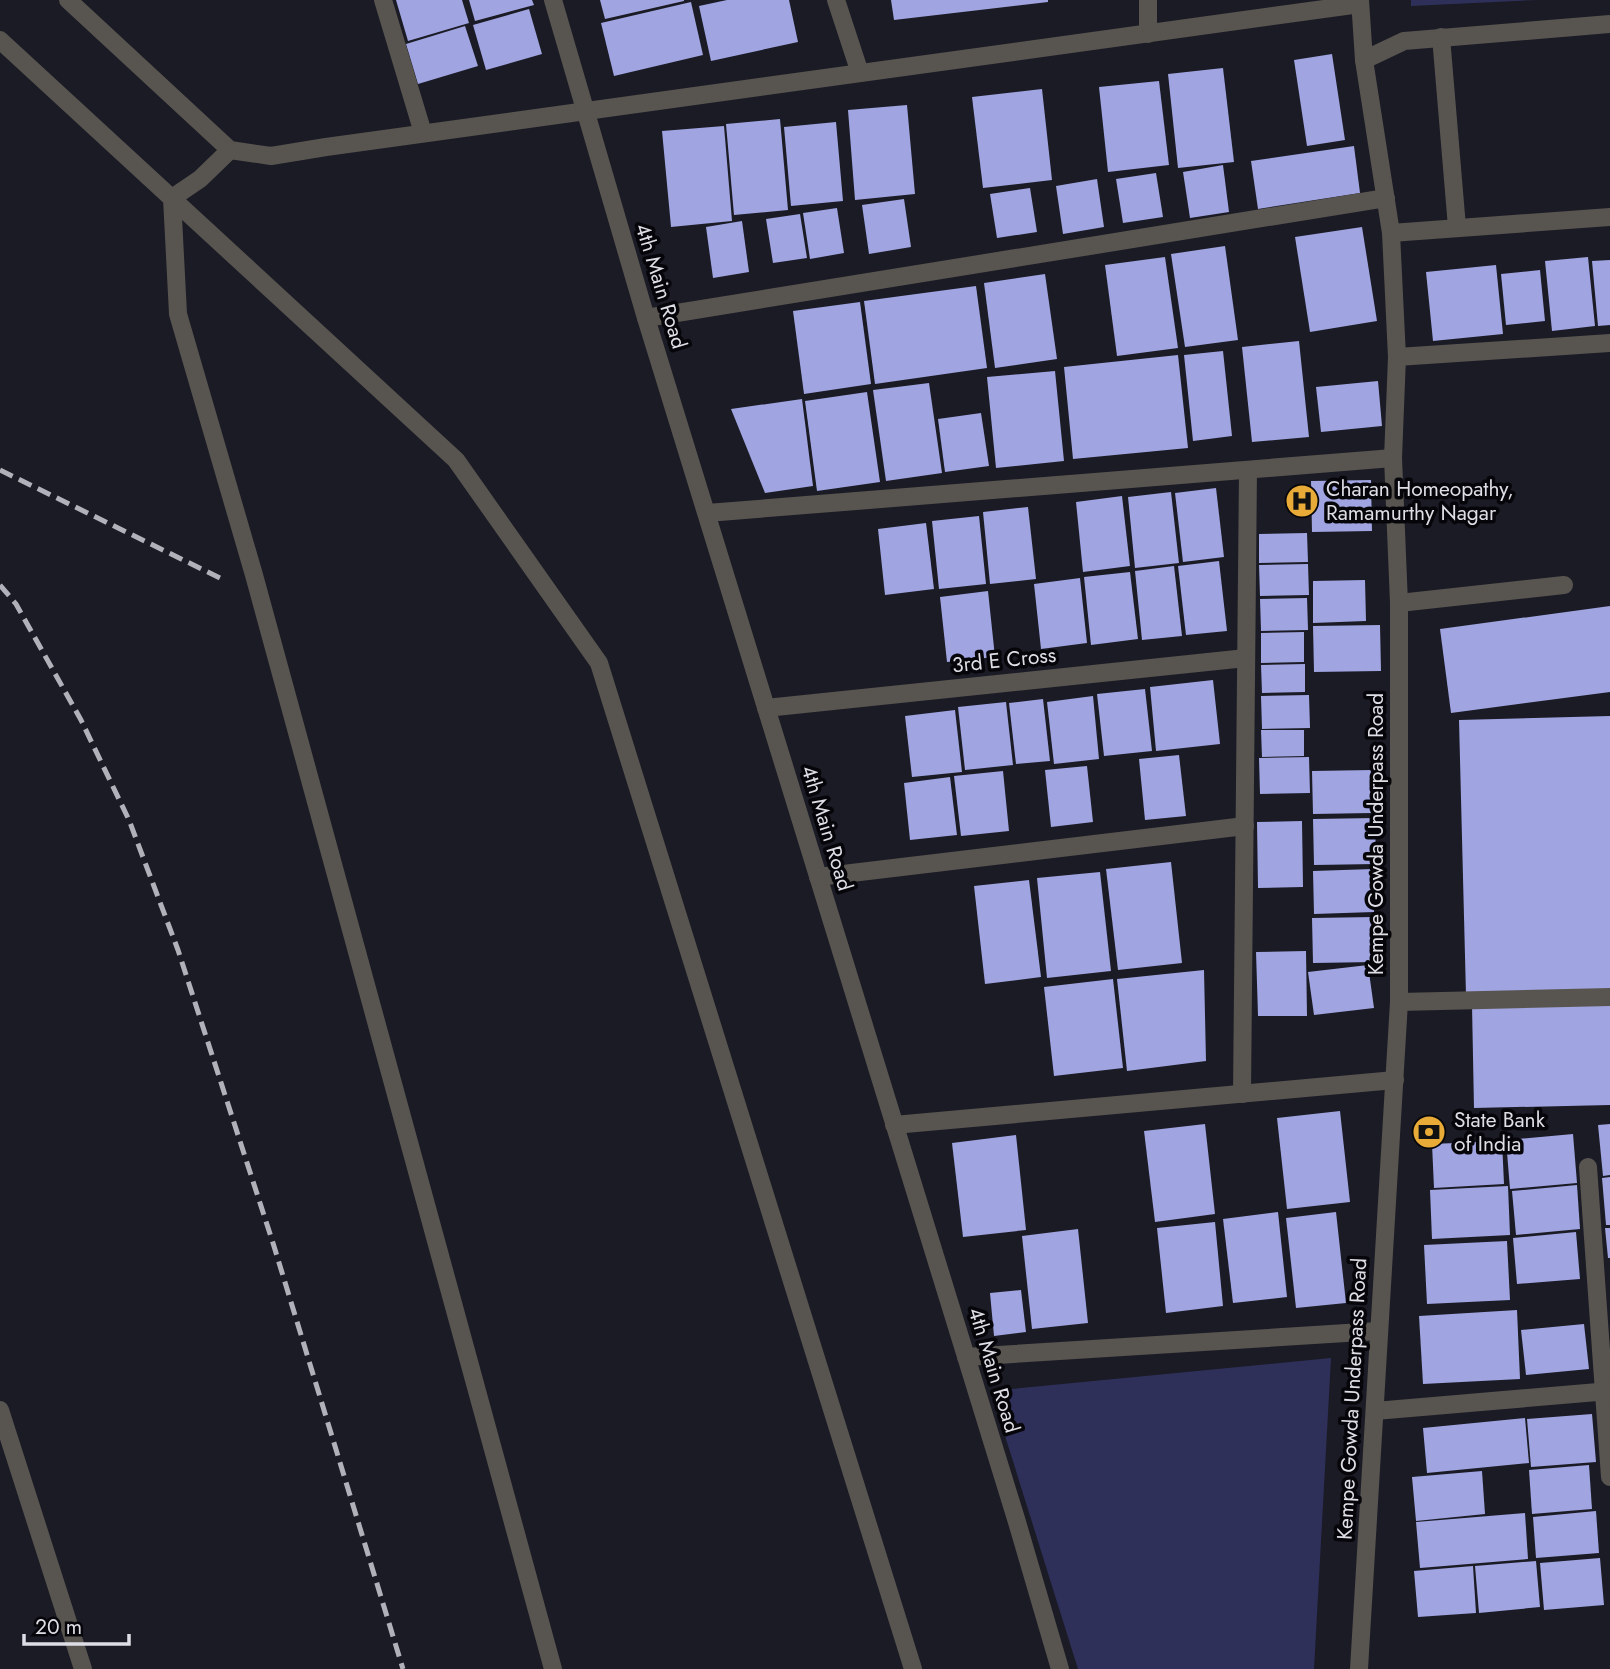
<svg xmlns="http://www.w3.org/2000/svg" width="1610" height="1669" font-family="Jost,sans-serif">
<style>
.green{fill:#2f305a}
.building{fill:#a0a4e0}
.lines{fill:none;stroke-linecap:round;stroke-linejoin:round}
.minor{stroke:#58544f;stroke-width:18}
.rail{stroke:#b1b1ba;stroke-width:5;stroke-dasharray:14 7;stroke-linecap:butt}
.labels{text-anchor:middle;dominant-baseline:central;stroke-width:7;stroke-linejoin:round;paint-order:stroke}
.street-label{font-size:21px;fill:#dedee6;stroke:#06060a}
.poi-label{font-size:21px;fill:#dedee6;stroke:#06060a;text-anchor:start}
</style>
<rect width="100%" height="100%" fill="#1a1b25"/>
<g class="green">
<polygon points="1411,0 1537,0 1411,6"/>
<polygon points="1331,1358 1314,1669 1078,1669 991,1391"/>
</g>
<g class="building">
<polygon points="396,0 462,0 469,23 408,41"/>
<polygon points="469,0 532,0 534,5 475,21"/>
<polygon points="600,0 684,0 684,1 605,19"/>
<polygon points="727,0 789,0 798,42 711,61 699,6"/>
<polygon points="891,0 1048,0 1048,2 894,20"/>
<polygon points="691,2 703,55 614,76 601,23"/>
<polygon points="529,9 542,54 486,70 473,25"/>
<polygon points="465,26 478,66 418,84 406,44"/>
<polygon points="1332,54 1345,140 1307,146 1294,60"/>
<polygon points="1223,68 1234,162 1178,168 1168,74"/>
<polygon points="1159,81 1169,165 1108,172 1099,87"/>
<polygon points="1042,89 1052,180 983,188 972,97"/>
<polygon points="907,105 915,194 855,200 848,110"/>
<polygon points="780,119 788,210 734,215 726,124"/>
<polygon points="836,122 843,201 791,206 784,127"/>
<polygon points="724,126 732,221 671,227 662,131"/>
<polygon points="1354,146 1360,193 1258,209 1251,161"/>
<polygon points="1223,165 1229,212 1190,218 1183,172"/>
<polygon points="1156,173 1163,217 1123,223 1116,179"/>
<polygon points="1097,179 1104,227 1063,234 1056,186"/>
<polygon points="1030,188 1037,232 997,238 990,194"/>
<polygon points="904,199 911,247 869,254 862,205"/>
<polygon points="837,208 844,253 810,259 803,213"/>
<polygon points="800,214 807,258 773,263 766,219"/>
<polygon points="742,221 749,272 713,278 706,227"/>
<polygon points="1362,227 1377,321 1310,332 1295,237"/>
<polygon points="1225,246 1238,340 1185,347 1171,254"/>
<polygon points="1165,257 1178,348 1117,356 1105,265"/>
<polygon points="1588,257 1595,326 1552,331 1545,261"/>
<polygon points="1610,260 1610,325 1598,326 1592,261"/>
<polygon points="1496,265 1503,334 1433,341 1426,272"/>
<polygon points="1540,270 1545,321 1506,325 1501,274"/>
<polygon points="1045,274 1057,359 995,368 984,283"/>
<polygon points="976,286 987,368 875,384 864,301"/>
<polygon points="860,302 871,384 804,394 793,311"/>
<polygon points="1299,341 1309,437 1252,442 1242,347"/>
<polygon points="1223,351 1232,436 1193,441 1184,355"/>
<polygon points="1178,355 1188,448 1073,459 1064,367"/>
<polygon points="1055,371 1064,461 996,468 987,377"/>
<polygon points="1378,381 1382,426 1321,432 1316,387"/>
<polygon points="929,383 942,473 886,481 873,390"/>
<polygon points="867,392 880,482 817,491 805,401"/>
<polygon points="802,399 813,486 765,493 731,409"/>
<polygon points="981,413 989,466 945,472 938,419"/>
<polygon points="1371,480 1372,531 1312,532 1311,481"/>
<polygon points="1216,488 1224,557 1183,562 1175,493"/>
<polygon points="1171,492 1179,563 1135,568 1128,497"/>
<polygon points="1122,496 1130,566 1083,572 1076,502"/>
<polygon points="1028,507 1036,579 990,584 983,512"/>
<polygon points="979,516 986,584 939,589 932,521"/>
<polygon points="926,523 934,589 885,595 878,529"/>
<polygon points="1307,533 1308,562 1259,563 1259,534"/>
<polygon points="1219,561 1227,631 1186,635 1178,566"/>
<polygon points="1308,564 1309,595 1260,596 1259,565"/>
<polygon points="1174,566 1182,636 1142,640 1135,571"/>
<polygon points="1130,572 1138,639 1091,645 1084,577"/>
<polygon points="1080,578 1087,643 1041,649 1034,584"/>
<polygon points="1365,580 1366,621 1313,623 1313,581"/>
<polygon points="988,591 995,657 947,662 940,597"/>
<polygon points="1307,598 1308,630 1261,631 1260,599"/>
<polygon points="1610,606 1610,692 1451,713 1440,629"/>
<polygon points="1380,625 1381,671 1314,672 1313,626"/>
<polygon points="1304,632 1304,662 1261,663 1261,633"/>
<polygon points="1305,664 1305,692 1262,693 1261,665"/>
<polygon points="1213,680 1220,744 1156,751 1150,687"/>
<polygon points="1145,689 1152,751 1104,756 1097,694"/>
<polygon points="1309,695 1310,728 1262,729 1261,696"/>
<polygon points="1093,696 1099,759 1054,764 1047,702"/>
<polygon points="1043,699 1050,761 1016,764 1009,703"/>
<polygon points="1006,702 1013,765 965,770 958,707"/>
<polygon points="955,710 962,772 912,777 905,716"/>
<polygon points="1610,716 1610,991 1466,995 1459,720"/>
<polygon points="1261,730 1304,730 1304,756 1262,757"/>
<polygon points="1179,755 1186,816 1145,820 1139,759"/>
<polygon points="1309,757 1310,793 1260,794 1259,758"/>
<polygon points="1087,766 1093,822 1051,827 1045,770"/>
<polygon points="1372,770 1372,813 1313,814 1312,771"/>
<polygon points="1003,771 1009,831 961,836 954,776"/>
<polygon points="950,777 957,835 910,840 904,783"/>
<polygon points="1375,818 1376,864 1314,865 1313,819"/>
<polygon points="1302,821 1303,887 1258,888 1257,822"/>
<polygon points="1171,862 1182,963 1118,970 1106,869"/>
<polygon points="1373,869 1374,912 1314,914 1313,871"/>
<polygon points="1100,872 1111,971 1047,978 1037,878"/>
<polygon points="1029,880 1041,977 985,984 974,886"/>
<polygon points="1374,917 1375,962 1313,963 1312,918"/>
<polygon points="1306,951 1307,1016 1258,1016 1256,952"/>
<polygon points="1368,965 1374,1008 1314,1015 1308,972"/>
<polygon points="1204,970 1206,1061 1127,1071 1117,979"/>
<polygon points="1113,979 1123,1068 1054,1076 1044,987"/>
<polygon points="1610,1002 1610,1105 1474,1108 1472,1005"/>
<polygon points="1340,1111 1350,1202 1287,1209 1277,1118"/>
<polygon points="1205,1124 1215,1214 1155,1222 1144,1131"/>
<polygon points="1610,1124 1610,1175 1603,1176 1598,1125"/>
<polygon points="1573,1134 1577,1183 1510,1189 1506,1140"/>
<polygon points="1016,1135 1026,1230 963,1237 952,1143"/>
<polygon points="1502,1141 1504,1184 1434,1188 1432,1144"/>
<polygon points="1610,1177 1610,1225 1606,1225 1602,1178"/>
<polygon points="1577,1185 1580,1229 1516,1235 1512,1191"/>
<polygon points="1508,1186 1510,1235 1432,1239 1430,1190"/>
<polygon points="1278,1212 1287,1297 1233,1303 1223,1219"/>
<polygon points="1336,1212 1346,1303 1296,1308 1286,1218"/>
<polygon points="1215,1222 1223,1306 1166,1313 1157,1228"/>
<polygon points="1605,1228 1610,1228 1610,1258 1608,1258"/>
<polygon points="1078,1229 1088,1323 1032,1329 1022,1236"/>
<polygon points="1576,1232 1580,1279 1517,1284 1513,1238"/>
<polygon points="1507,1241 1510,1300 1427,1304 1424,1245"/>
<polygon points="1021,1290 1026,1332 994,1336 990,1293"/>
<polygon points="1517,1310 1520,1379 1423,1384 1419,1316"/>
<polygon points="1584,1324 1589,1369 1526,1375 1521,1330"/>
<polygon points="1592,1414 1596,1462 1531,1467 1527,1419"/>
<polygon points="1525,1418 1529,1463 1427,1473 1423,1428"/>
<polygon points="1589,1465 1592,1509 1532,1514 1529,1470"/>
<polygon points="1482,1471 1485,1514 1416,1521 1412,1477"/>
<polygon points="1596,1511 1599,1553 1536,1558 1533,1517"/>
<polygon points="1525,1513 1528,1559 1420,1568 1416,1522"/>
<polygon points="1600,1558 1604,1605 1544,1610 1540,1563"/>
<polygon points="1536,1561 1540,1607 1479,1613 1475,1566"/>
<polygon points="1473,1566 1476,1613 1418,1617 1414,1571"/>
</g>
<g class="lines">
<g class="minor">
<polyline points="68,0 230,150 271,156 326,147 1360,4"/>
<polyline points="383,0 423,133"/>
<polyline points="553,0 646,318 1017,1522 1060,1669"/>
<polyline points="836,0 860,73"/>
<polyline points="1148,0 1148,34"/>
<polyline points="1441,37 1457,227"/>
<polyline points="0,40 456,460 599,663 913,1669"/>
<polyline points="1364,60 1404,41 1610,24"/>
<polyline points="172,198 178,314 254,575 553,1669"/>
<polyline points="172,198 200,179 230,150"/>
<polyline points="1391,233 1610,217"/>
<polyline points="646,318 1386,198"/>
<polyline points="1397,357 1610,343"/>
<polyline points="707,513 1393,458"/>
<polyline points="1399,603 1564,585"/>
<polyline points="766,708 1246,658"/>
<polyline points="818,877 1245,826"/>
<polyline points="1399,1002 1610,997"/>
<polyline points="1242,1094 1248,470"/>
<polyline points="894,1125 1395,1080"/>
<polyline points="1588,1167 1610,1477"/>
<polyline points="966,1357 1378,1331"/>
<polyline points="0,1410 83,1669"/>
<polyline points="1375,1411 1610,1391"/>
<polyline points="1359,1669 1399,1002 1399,603 1393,458 1397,357 1391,233 1364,60 1360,0"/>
</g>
<g class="rail">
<polyline points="0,470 224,580"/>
<polyline points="0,585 16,604 81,720 129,820 178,950 273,1243 403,1669"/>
</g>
</g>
<defs>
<symbol id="hospital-disc" viewBox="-11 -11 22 22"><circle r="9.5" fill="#e9ab38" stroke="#06060a"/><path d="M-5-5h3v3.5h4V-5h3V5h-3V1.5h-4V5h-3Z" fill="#111"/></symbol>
<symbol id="bank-disc" viewBox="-11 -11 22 22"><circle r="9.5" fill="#e9ab38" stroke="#06060a"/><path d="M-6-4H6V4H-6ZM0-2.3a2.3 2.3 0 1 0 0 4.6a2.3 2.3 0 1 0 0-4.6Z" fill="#111"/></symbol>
</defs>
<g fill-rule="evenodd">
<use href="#hospital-disc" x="1283" y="482" width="38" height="38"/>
<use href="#bank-disc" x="1410" y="1113" width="38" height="38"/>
</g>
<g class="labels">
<g class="street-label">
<text transform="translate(661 286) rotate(73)">4th Main Road</text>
<text transform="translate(1004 660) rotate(-6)">3rd E Cross</text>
<text transform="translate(827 828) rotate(73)">4th Main Road</text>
<text transform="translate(1376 834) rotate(-90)">Kempe Gowda Underpass Road</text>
<text transform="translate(994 1370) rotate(73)">4th Main Road</text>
<text transform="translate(1352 1399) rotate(-87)">Kempe Gowda Underpass Road</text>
</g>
<g class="poi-label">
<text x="1326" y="489">Charan Homeopathy,<tspan x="1326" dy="24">Ramamurthy Nagar</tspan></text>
<text x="1454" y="1120">State Bank<tspan x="1454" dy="24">of India</tspan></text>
</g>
</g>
<path d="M24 1634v10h105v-10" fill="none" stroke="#dedee6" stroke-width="3.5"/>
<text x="35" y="1634" font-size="21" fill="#dedee6" stroke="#06060a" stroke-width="5" paint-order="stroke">20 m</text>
</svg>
